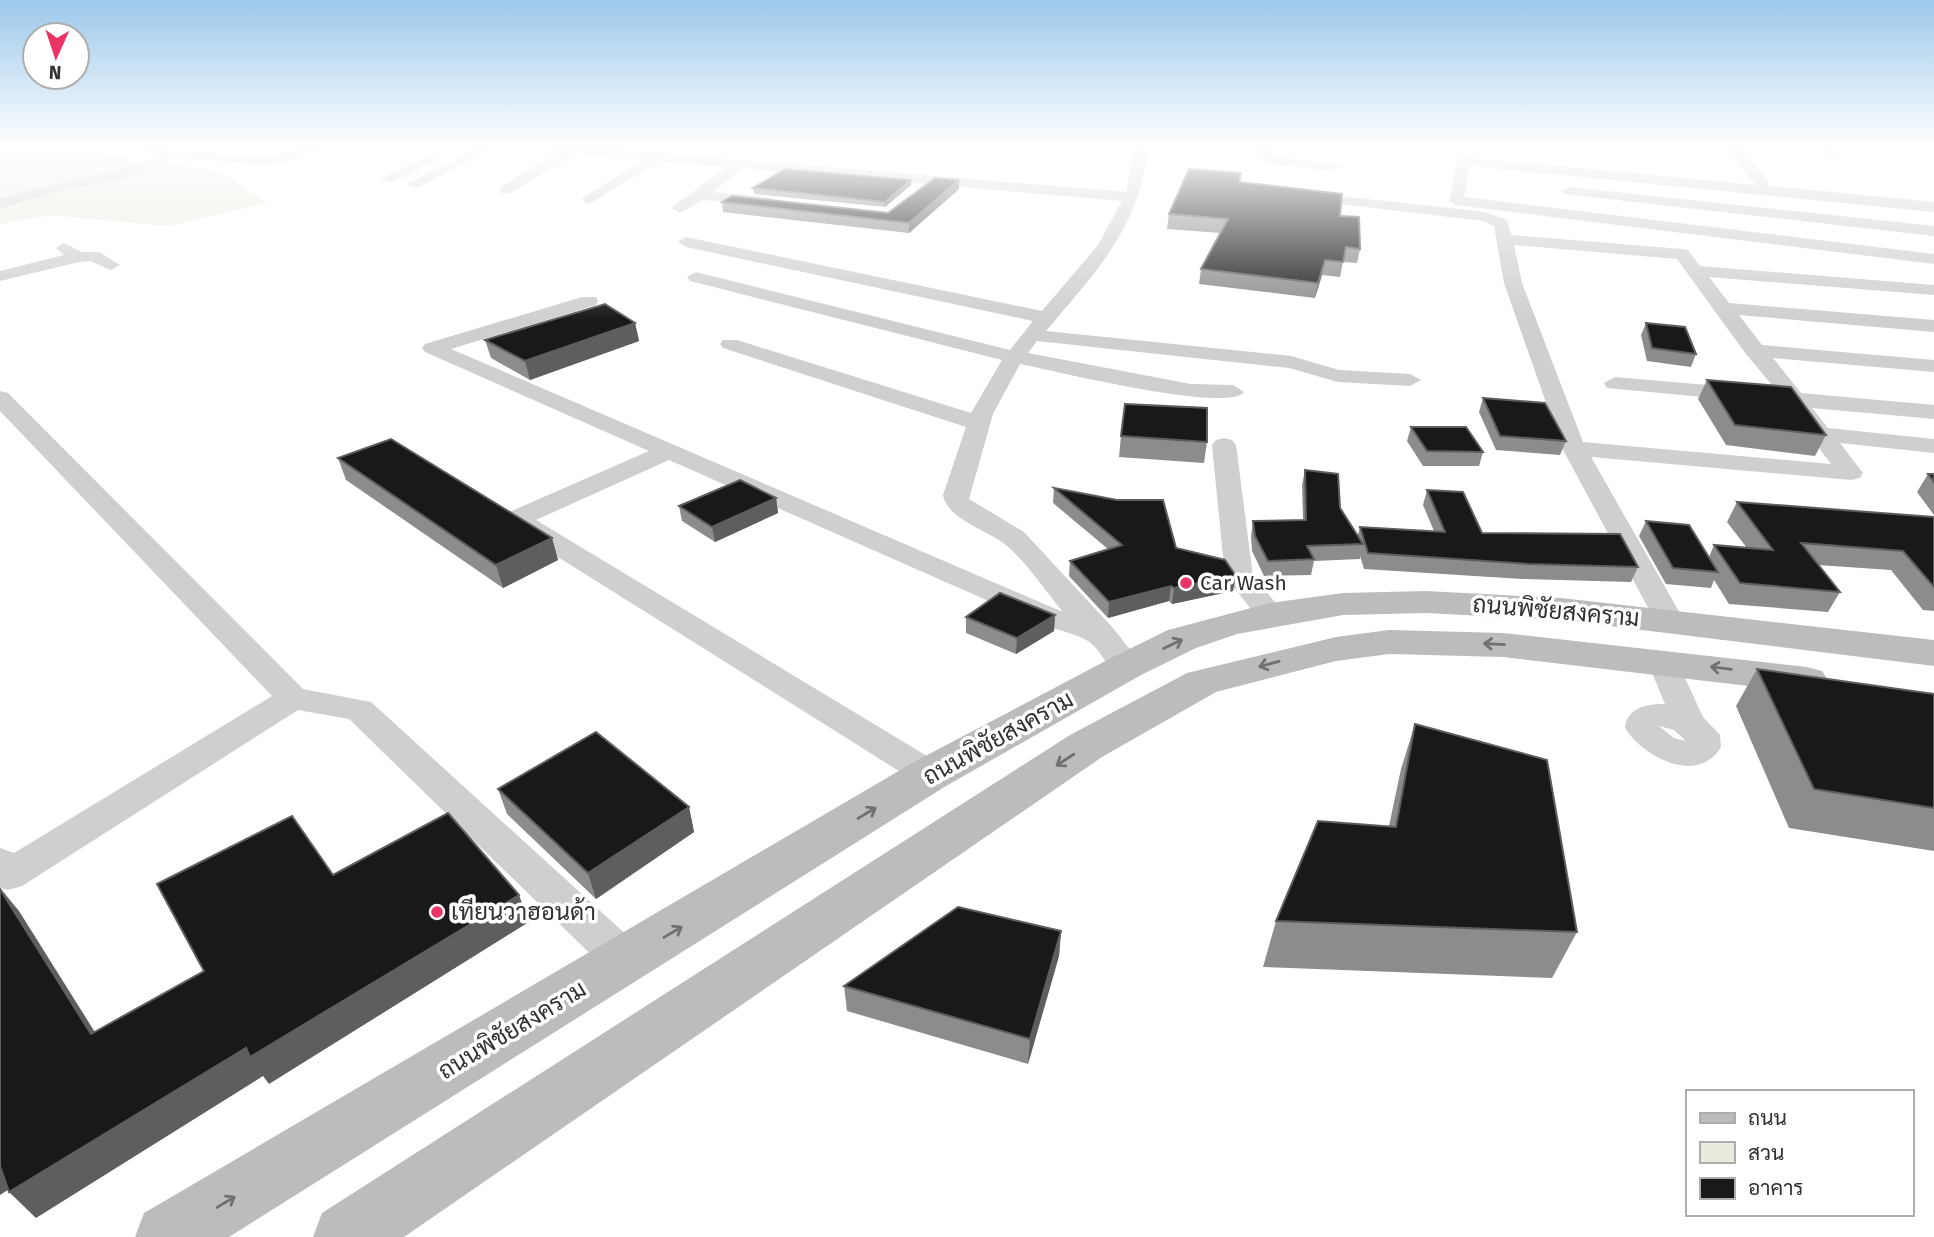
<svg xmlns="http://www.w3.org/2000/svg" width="1934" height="1237" font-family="'Fira Sans',Sarabun,sans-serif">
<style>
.green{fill:#e8ecde}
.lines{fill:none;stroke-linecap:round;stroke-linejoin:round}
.minor{fill:#cfcfcf;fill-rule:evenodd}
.secondary{fill:#bcbcbc;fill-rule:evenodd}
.wall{fill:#8c8c8c}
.shaded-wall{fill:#5e5e5e}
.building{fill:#191919;stroke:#5e5e5e;stroke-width:2}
.oneway{stroke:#707070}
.poi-dot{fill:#e93465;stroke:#fff;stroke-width:2.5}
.labels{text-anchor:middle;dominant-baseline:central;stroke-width:7;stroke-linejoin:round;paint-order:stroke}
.poi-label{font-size:21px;fill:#323232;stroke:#fff;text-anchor:start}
.near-street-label{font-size:24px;fill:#323232;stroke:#fff}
.near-poi-label{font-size:24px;fill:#323232;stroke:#fff;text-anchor:start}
</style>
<rect width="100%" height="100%" fill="#fff"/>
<polygon class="green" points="0,147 65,147 220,171 267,203 168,226 50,215 0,224"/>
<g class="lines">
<g class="minor">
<path d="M132 147 263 157 306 147H325L293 161 263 165 175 158 123 179 61 190 0 209V199C53 183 107 175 159 155Z"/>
<polygon points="479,147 496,147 419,187 414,188 407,184"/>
<path d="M536 147H591L1126 192 1135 147H1149C1137 231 1099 268 1046 331L1291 356 1339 370 1410 374 1421 380 1410 386 1338 382 1289 368 1037 341 1028 353 1191 384 1233 385 1244 392C1229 414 1051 370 1020 364L993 414 969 499 1024 532 1113 628 1143 666 1138 673C1105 682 1108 652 1086 640 1074 633 1057 630 1043 625L669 460 536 520 942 765 948 774 942 783 930 787 918 783 507 525 503 519 507 513 649 451 425 352 422 348 425 344 582 297H596L598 301 596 305 451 349 1063 612C1046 592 1023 557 1002 542 985 530 947 518 943 495L966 427 723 348 720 344 723 340H737L971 413 1002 360 690 281 687 277 696 272 1010 350 1033 321 686 247 678 242 686 237 1042 311 1098 245 1122 201 742 168 713 192 768 197 773 199V205L703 200 680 213 672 208 675 205 727 167 660 161 589 204 582 200 584 197 644 160 576 154 510 193H500V187L559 152Z"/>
<polygon points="1259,147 1272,147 1270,156 1334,163 1341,167 1334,171 1266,164 1256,158"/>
<polygon points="1726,147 1739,147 1768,181 1769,186 1934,202 1934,212 1470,166 1464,197 1934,254 1934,264 1456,205 1449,201 1457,161 1464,157 1756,185"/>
<polygon points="1818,147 1832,147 1840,155 1828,158"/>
<polygon points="430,155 437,159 435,162 392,182 380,179"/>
<polygon points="1569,187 1934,226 1934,236 1564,194 1562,191"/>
<path d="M1303 192 1486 212 1507 220 1511 235 1682 249 1688 250 1700 266 1934 285V295L1709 277 1729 303 1934 320V332L1739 315 1762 345 1934 360V372L1773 358 1801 393 1934 405V419L1812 408 1828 428 1934 439V453L1840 443 1863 473 1860 478 1851 480 1591 457 1685 622 1681 628 1670 631 1659 628 1562 448 1504 283 1494 226 1483 221 1298 199 1296 196ZM1514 245 1677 259 1746 354 1777 391 1615 377 1604 383 1607 388 1787 405 1831 464 1583 442 1522 283Z"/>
<polygon points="64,243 82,252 99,252 120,265 111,270 90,261 79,262 0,281 0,271 64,255 56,248"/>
<polygon points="0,391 8,393 303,689 371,702 641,948 647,961 641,974 626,979 611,974 349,719 298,710 22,886 8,890 0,888 0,848 14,853 272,696 0,411"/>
<polygon points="1224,438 1232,440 1236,445 1253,576 1285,614 1280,620 1270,623 1260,620 1225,577 1212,445 1216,440"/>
<path d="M1663 651 1674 654 1703 717 1720 735 1721 747C1698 786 1643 757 1625 728 1626 708 1648 703 1665 704L1647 661 1652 654ZM1659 726 1674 730 1686 741 1674 738Z"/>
</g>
<g class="secondary">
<polygon points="1426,591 1561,598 1934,640 1934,666 1561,620 1426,613 1343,615 1237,634 1196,648 1141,675 946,786 229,1237 135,1237 144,1213 914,762 1113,657 1168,630 1270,603 1343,593"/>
<polygon points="1389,630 1503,633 1807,667 1822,671 1828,680 1822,689 1807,693 1503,657 1389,654 1336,661 1216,692 1102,757 404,1237 313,1237 322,1213 1070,735 1187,673 1336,637"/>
</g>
</g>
<g class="wall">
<polygon points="1241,173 1240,182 1340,216 1360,249 1357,263 1343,262 1340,277 1322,275 1315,298 1199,284 1201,269 1221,233 1167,229 1169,214"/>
<polygon points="911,180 911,185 885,207 754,194 753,188"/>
<polygon points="959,189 909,233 723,212 722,202 888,213"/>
<polygon points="635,323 639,341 530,380 491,358 485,340"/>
<polygon points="1646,323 1696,354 1691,367 1647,361 1641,335"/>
<polygon points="1707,380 1826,435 1815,456 1726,445 1698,399"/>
<polygon points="1483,398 1566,441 1560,455 1496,450 1479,412"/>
<polygon points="1411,427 1483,452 1479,466 1423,466 1407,441"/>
<polygon points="1121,436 1207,442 1204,463 1119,457"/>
<polygon points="338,458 552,538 558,560 503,588 346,480"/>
<polygon points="1305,470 1340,508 1358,535 1360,527 1434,531 1423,505 1427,490 1482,533 1638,567 1631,582 1522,579 1364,569 1360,556 1360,559 1314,561 1311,575 1264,576 1252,551 1251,536 1253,521 1303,520 1302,485"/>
<polygon points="1928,474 1934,474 1934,515 1917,492"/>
<polygon points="1054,488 1176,548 1233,591 1172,604 1169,601 1108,618 1069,576 1070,561 1108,549 1053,503"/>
<polygon points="776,498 778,513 715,542 682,521 679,506"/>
<polygon points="1737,502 1934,517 1934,611 1923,610 1891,570 1818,565 1840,592 1828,612 1729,604 1714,580 1711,588 1666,584 1639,536 1646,521 1709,557 1714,545 1747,548 1727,522"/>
<polygon points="1055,615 1054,631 1016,654 966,633 966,617"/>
<polygon points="1757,669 1934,694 1934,851 1789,828 1736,706"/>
<polygon points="1415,724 1577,932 1552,978 1263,967 1276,921 1389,826 1401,769"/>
<polygon points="498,789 689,807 694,832 596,899 507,814"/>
<polygon points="1061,931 1059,956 1028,1064 847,1011 844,986"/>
</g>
<g class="shaded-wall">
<polygon points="911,180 911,185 885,207 885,202"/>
<polygon points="959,180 959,189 909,233 909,223"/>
<polygon points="1325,260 1322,275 1315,298 1318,283"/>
<polygon points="635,323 639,341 530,380 525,361"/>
<polygon points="776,498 778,513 715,542 712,527"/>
<polygon points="552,538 558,560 503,588 496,565"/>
<polygon points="1236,576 1233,591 1172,604 1174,588"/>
<polygon points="1171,586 1169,601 1108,618 1109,602"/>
<polygon points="1055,615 1054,631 1016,654 1017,638"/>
<polygon points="689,807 694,832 596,899 588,873"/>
<polygon points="0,888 19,911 113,1061 91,1034"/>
<polygon points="519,895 529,922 269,1084 263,1076 36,1218 9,1192 246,1048"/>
<polygon points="1061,931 1059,956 1028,1064 1030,1039"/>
<polygon points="0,1158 23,1180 0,1195"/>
</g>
<g class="building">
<polygon points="785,169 911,180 885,202 753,188"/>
<polygon points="1189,169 1241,173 1239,182 1342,194 1340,216 1359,217 1360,249 1346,247 1343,262 1325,260 1318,283 1201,269 1228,219 1169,214"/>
<polygon points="935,178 959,180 909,223 722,202 732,196 888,213"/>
<polygon points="605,304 635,323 525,361 485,340"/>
<polygon points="1646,323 1685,327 1696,354 1652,348"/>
<polygon points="1707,380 1791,387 1826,435 1735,425"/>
<polygon points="1483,398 1545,403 1566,441 1500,436"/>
<polygon points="1125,404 1207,408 1207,442 1121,436"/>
<polygon points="1411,427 1466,427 1483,452 1427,451"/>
<polygon points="391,439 552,538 496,565 338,458"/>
<polygon points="1305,470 1338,474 1340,508 1363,544 1307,546 1314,559 1268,561 1255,536 1253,521 1306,520"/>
<polygon points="1928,474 1934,474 1934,482"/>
<polygon points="740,480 776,498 712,527 679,506"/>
<polygon points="1054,488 1117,500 1163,500 1176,548 1225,560 1236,576 1174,588 1171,586 1109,602 1070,561 1122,545"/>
<polygon points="1427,490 1463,492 1482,533 1620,534 1638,567 1528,564 1368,553 1360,527 1445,532"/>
<polygon points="1737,502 1934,517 1934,587 1903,551 1801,543 1840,592 1740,583 1714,545 1773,550"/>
<polygon points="1646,521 1689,525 1718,572 1673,568"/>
<polygon points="1000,593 1055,615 1017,638 966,617"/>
<polygon points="1757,669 1934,694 1934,808 1814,789"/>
<polygon points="1415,724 1547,760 1577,932 1276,921 1318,821 1396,827"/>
<polygon points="596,732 689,807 588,873 498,789"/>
<polygon points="448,813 519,895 250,1057 246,1048 9,1192 0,1166 0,889 91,1034 204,971 157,884 292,816 333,875"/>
<polygon points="958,907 1061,931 1030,1039 844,986"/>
</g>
<defs><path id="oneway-shaft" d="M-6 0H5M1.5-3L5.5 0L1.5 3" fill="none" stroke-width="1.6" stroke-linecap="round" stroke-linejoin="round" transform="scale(1.75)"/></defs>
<g class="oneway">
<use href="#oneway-shaft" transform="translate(1173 644) rotate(-26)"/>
<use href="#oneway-shaft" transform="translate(1494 644) rotate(-177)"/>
<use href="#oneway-shaft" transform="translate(1269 664) rotate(165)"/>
<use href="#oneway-shaft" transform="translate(1721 668) rotate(-173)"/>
<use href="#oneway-shaft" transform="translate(1065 760) rotate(147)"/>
<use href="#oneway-shaft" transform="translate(867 813) rotate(-31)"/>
<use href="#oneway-shaft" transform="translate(673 932) rotate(-31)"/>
<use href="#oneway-shaft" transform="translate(226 1202) rotate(-31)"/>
</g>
<linearGradient id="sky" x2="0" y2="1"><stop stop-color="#9cc8ea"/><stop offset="0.46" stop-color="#fff"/><stop offset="1" stop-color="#fff" stop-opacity="0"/></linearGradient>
<rect width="1934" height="320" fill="url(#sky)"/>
<g class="poi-dot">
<circle cx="1186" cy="583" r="7"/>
<circle cx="437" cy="912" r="7"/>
</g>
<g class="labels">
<g class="poi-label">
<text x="1200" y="583">Car Wash</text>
</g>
<g class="near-street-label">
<text transform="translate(1556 611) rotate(5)">ถนนพิชัยสงคราม</text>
<text transform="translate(998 738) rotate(-29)">ถนนพิชัยสงคราม</text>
<text transform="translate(512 1030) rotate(-31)">ถนนพิชัยสงคราม</text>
</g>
<g class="near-poi-label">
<text x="451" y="912">เทียนวาฮอนด้า</text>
</g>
</g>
<rect x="1686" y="1090" width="228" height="126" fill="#ffffff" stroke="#adadad" stroke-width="2"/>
<rect x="1700" y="1113" width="35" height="10" fill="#bcbcbc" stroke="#adadad" stroke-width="2"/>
<text x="1748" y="1125" font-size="21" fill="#323232">ถนน</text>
<rect x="1700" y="1142" width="35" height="21" fill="#e8ecde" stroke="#adadad" stroke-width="2"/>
<text x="1748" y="1160" font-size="21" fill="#323232">สวน</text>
<rect x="1700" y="1178" width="35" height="21" fill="#191919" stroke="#adadad" stroke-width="2"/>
<text x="1748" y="1195" font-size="21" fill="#323232">อาคาร</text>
<g transform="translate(56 56) rotate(183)"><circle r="33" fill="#ffffff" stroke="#adadad" stroke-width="2"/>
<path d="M0-5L12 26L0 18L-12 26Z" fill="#e93465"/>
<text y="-10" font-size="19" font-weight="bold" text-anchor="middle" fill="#323232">N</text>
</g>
</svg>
